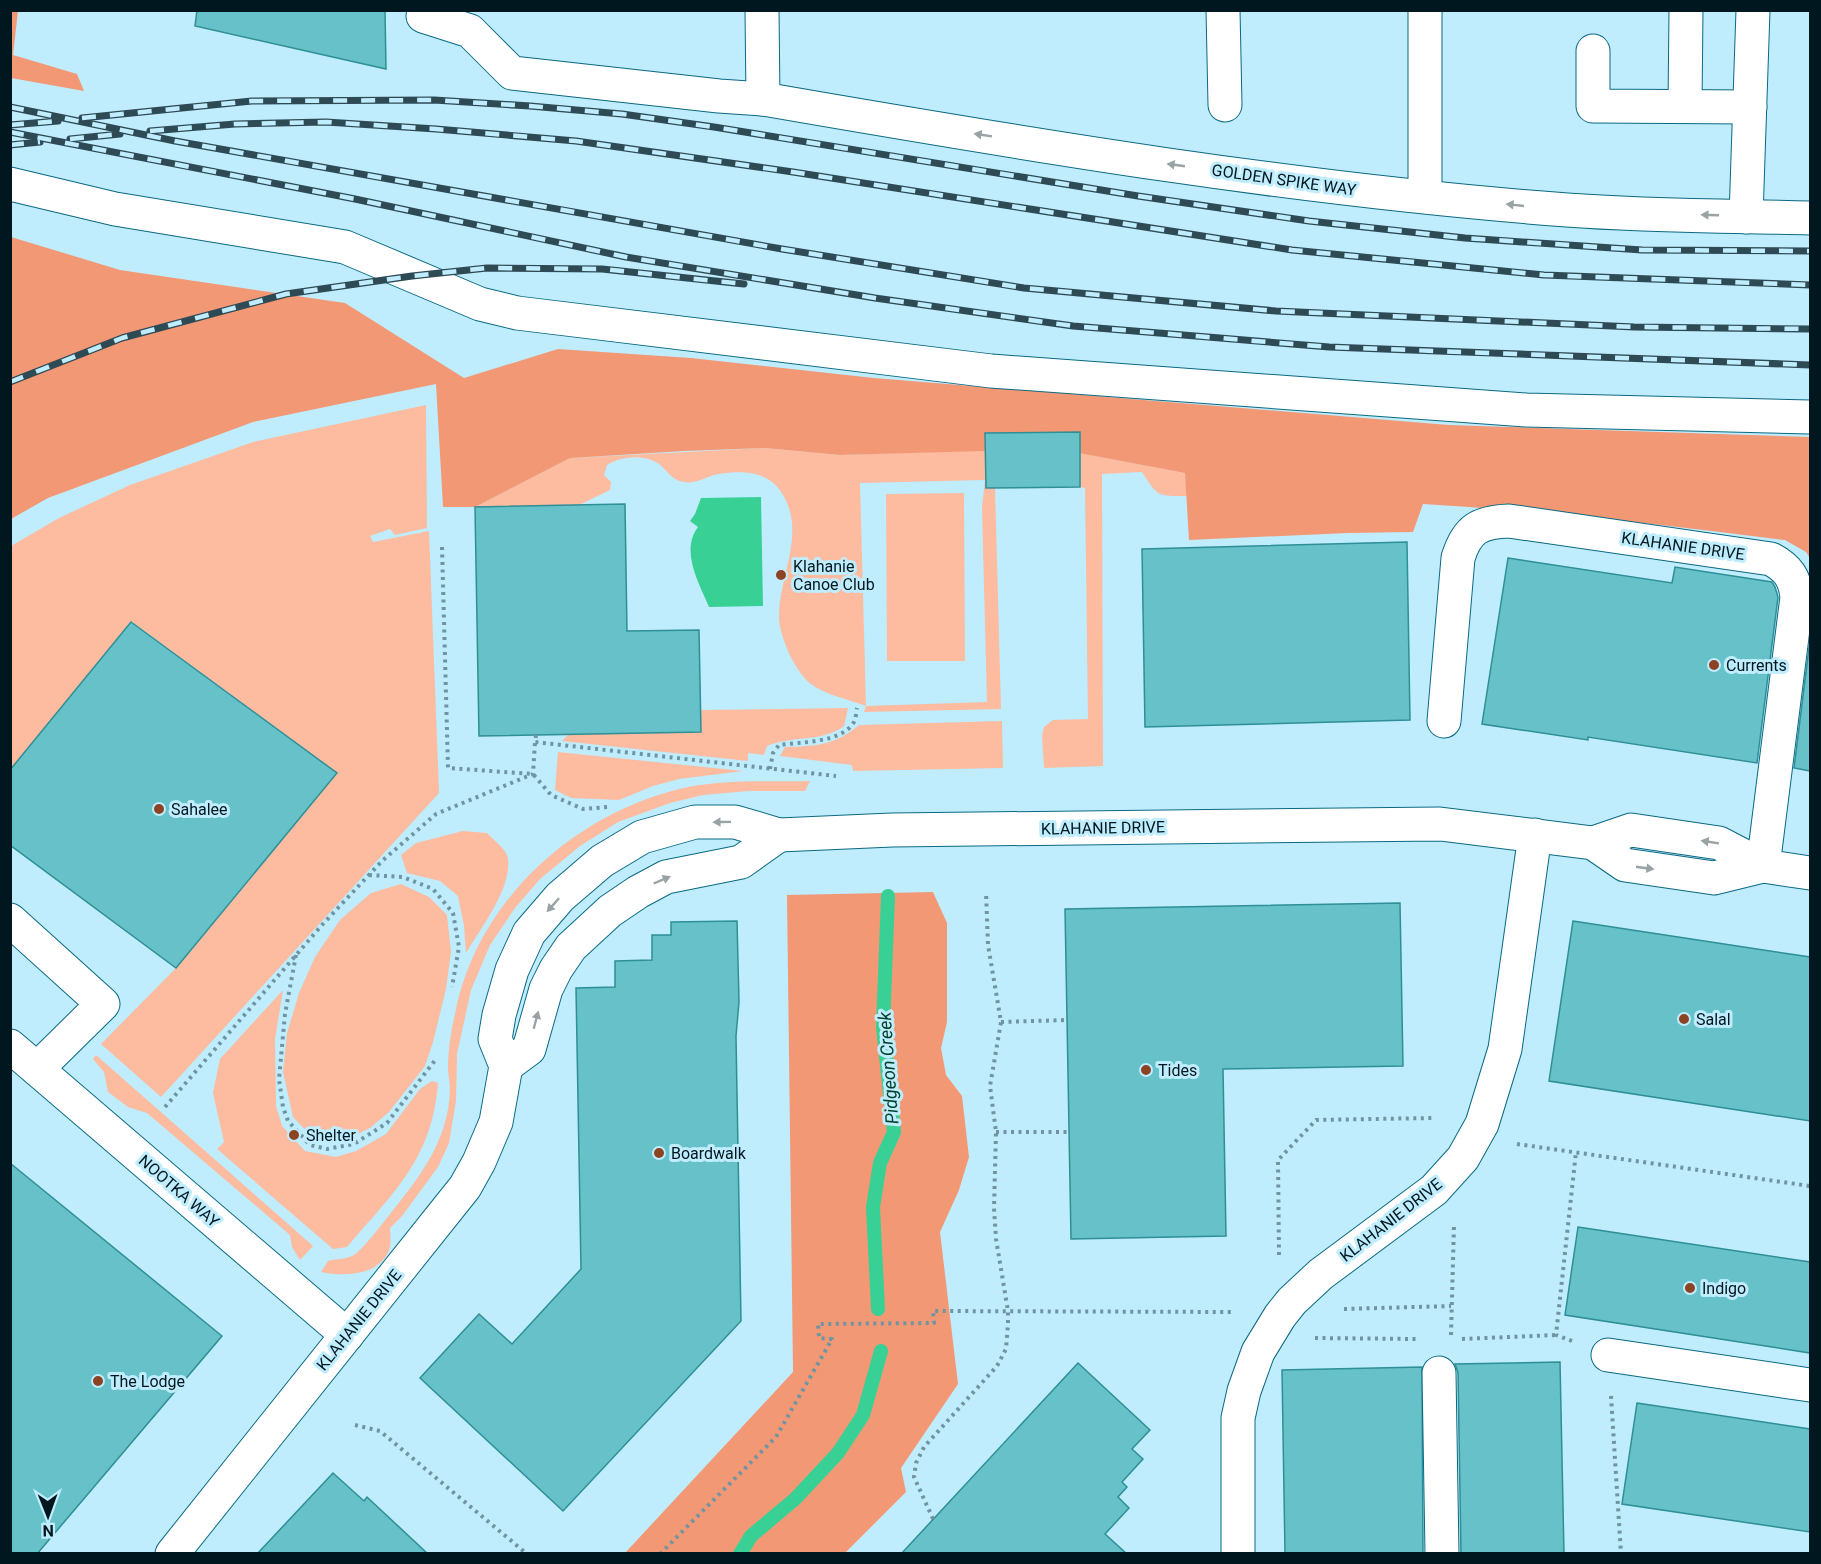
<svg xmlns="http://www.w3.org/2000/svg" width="1821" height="1564" font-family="Roboto,sans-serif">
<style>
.green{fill:#fdbba0;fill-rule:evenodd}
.forest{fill:#f39874}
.water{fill:#39d096}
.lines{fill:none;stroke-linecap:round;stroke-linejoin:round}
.stream{stroke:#39d096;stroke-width:14}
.building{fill:#66c1c8;stroke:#2e8f96;stroke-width:1.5}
.minor-casing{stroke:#0a6983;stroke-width:35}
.path{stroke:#7095a2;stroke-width:4;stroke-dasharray:3 4.5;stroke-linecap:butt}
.minor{stroke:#fff;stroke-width:33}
.rail-casing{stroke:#2e4a54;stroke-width:7}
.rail{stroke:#bfedfe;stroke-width:4.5;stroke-dasharray:14;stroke-linecap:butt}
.oneway{fill:#99a2a5}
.poi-dot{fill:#8c4324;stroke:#bfedfe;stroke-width:2}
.labels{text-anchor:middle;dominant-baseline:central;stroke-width:6;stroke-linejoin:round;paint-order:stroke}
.street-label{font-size:16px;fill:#00171f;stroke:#bfedfe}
.poi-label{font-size:16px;fill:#00171f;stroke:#bfedfe;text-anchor:start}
.water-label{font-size:18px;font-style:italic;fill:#01422b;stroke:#bfedfe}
</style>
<rect width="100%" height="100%" fill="#bfedfe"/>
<g class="green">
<polygon points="426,405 427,528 395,535 390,529 370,536 373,542 429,531 439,793 161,1097 101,1044 176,968 337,773 132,622 11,770 11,546 59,518 130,485 253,442"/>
<path d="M765 448 840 455 986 450V488H995L1001 709 864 712 866 706C848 699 825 695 811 684 795 672 781 639 779 620 777 579 807 535 783 495 777 484 768 477 755 474 744 471 725 472 714 475 704 478 695 484 684 482 671 480 668 471 659 464 644 454 622 456 607 465L604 475 611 482 610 490 579 505 475 507 570 458ZM985 480 982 508 987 702 866 706 860 483Z"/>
<path d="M1080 453 1185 473 1187 496C1157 496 1158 497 1142 472L1102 474 1103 766 1044 768 1042 736 1044 727 1053 720 1088 719 1085 488 1080 487Z"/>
<polygon points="964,493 965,661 887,661 886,494"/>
<path d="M848 708 844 726C821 743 792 735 767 746L764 755 748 753V761L562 741 569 734 701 732 700 710Z"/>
<path d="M1002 721 1003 768 853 771 852 765 780 756 785 747C815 746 834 746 859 725Z"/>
<polygon points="558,752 743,771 679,779 653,786 619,800 571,798 555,790"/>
<path d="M810 781 805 791H748L703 795 670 803 618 822 580 846 540 879 515 908 490 945 471 990 457 1054 456 1101 449 1143 438 1167 402 1216 390 1228C390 1234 391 1242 390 1247 382 1276 344 1277 321 1272L328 1261C335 1259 348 1259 354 1255 364 1248 382 1224 390 1214 420 1176 448 1142 450 1090 450 1083 448 1075 448 1068 448 1050 451 1031 455 1014 476 903 571 816 679 789 721 779 767 782 810 781Z"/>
<path d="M463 831 487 833C493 840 507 849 508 859 512 888 480 929 466 953L464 926 458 896 440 881 407 873 401 855 416 843Z"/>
<polygon points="401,884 429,897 447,915 451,952 446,989 433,1042 425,1066 389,1112 370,1128 346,1140 327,1143 314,1139 293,1117 283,1072 287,1033 299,993 315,957 340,920 371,893"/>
<path d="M283 990 275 1039 276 1106 282 1126 305 1151 336 1157 356 1151 386 1134 420 1089 432 1081 438 1083C432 1159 394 1192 347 1247L333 1249 217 1149 224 1142 213 1093 220 1059Z"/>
<polygon points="96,1055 313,1246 300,1260 292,1247 290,1235 147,1113 128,1107 108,1092 104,1072 93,1059"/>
</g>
<g class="forest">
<polygon points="10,11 18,11 13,55 77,74 84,91 11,78"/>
<path d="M11 237 120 270 345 303 464 378 558 349 691 358 874 378 1449 425 1810 437V558L1806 552 1785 540C1664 525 1544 511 1423 504L1413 532 1348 533 1189 540 1185 473 1058 449 840 455 765 448 684 451 570 458 475 507H443L436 384 253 422 48 498 11 519Z"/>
<polygon points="933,892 947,923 947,1022 941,1048 946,1075 962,1096 969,1157 959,1190 940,1232 958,1384 901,1468 906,1492 845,1553 625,1553 793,1372 787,895"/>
</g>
<path class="water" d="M761 497 763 606 709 607C699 583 680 551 698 527L690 521 695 514 701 498Z"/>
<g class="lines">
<g class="stream">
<polyline points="878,1309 873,1207 880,1163 894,1132 883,1027 888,896"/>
<polyline points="740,1554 751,1536 795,1499 838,1453 863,1415 881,1351"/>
</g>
</g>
<g class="building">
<polygon points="197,10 385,10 386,69 195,26"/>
<polygon points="1080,432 1080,487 986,488 985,433"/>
<polygon points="625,504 627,631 699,630 701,732 479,736 475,507"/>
<polygon points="1407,542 1410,720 1145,727 1142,549"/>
<polygon points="1508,558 1672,583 1675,567 1772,582 1775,587 1778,597 1757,763 1588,737 1588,740 1482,724"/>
<polygon points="131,622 337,773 176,968 10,845 10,770"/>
<polygon points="1810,640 1810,771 1794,768"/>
<polygon points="1400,903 1403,1066 1223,1069 1226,1236 1071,1239 1065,909"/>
<polygon points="737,921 739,1002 736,1036 741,1321 563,1511 420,1378 479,1314 512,1344 581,1269 576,988 615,987 615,961 652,960 652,935 671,935 671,922"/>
<polygon points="1573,921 1810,957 1810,1121 1549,1081"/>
<polygon points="10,1163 222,1336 37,1554 10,1554"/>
<polygon points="1578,1227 1810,1262 1810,1353 1565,1315"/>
<polygon points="1560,1362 1564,1554 1461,1554 1458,1373 1455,1364"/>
<polygon points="1078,1363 1150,1430 1132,1449 1143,1459 1122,1482 1127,1487 1118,1497 1129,1508 1105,1534 1127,1554 901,1554"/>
<polygon points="1422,1367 1423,1554 1285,1554 1282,1370"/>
<polygon points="1637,1403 1810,1429 1810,1532 1622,1504"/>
<polygon points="333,1473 364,1501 367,1497 428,1554 257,1554"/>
</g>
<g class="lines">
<defs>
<g id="minor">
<polyline points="762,10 763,99"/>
<polyline points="1223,10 1225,105"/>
<path d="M423 16 470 31 512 73 719 96 763 99C1029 145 1297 190 1567 210 1647 216 1729 216 1810 218"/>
<polyline points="1593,51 1593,106 1750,107"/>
<polyline points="1685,106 1686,10"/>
<polyline points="10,184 115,209 345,247 480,304 517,313 991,371 1526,410 1810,417"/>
<polyline points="1425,196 1425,10"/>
<polyline points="1746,217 1753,10"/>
<path d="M1444 721 1458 558C1467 529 1479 522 1509 521L1771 559C1788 568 1795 578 1797 597L1763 866"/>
<polyline points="1593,843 1631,830 1719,843 1763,866 1810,873"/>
<polyline points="10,920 103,1004 37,1069"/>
<polyline points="10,1046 347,1335"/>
<polyline points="506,1066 529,1049 546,989 556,969 571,947 610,911 638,892 666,877 741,862 779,835"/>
<polyline points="1608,1355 1810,1385"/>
<polyline points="1439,1373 1442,1554"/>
<polyline points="172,1554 465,1187 479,1162 496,1122 506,1066 495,1039 499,1015 512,970 529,933 560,897 602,861 642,837 695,822 735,822 779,835 892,830 1440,824 1593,843 1625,865 1714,878 1763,866"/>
<polyline points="1238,1554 1238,1418 1244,1391 1258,1352 1280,1316 1292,1301 1321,1274 1434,1190 1463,1158 1482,1124 1505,1049 1535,835"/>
</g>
</defs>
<use href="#minor" class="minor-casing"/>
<g class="path">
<polyline points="442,547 448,768 533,774 551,795 583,809 608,807"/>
<polyline points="536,735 535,742 836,776"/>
<path d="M770 769 773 753 779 745C800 742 842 743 854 722 856 719 856 712 857 708"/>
<polyline points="369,875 403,877 433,889 453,913 459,947 452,987"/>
<polyline points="296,955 285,1014 279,1079 283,1107 288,1121 310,1145 327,1149 354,1144 387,1123 436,1059"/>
<polyline points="1001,1022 1067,1020"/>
<polyline points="165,1107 322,925 382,861 436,814 533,774 535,742"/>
<polyline points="996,1132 1069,1132"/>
<polyline points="1517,1144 1810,1186"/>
<polyline points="1279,1255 1278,1160 1316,1120 1432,1118"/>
<polyline points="1344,1309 1451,1306"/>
<polyline points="1451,1335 1454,1225"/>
<polyline points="1315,1338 1416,1339"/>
<polyline points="1462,1339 1556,1335"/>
<polyline points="1572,1341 1556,1335 1576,1152"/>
<polyline points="1611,1396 1621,1554"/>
<polyline points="355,1425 380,1431 527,1554"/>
<polyline points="933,1519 914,1477 916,1463 924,1447 997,1366 1006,1349 1008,1324 1008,1311 996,1239 994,1208 996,1132 990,1086 1001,1022 988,945 986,892"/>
<polyline points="660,1554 776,1437 832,1339 819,1338 818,1324 934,1323 933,1311 1235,1312"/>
</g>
<use href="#minor" class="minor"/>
<defs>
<g id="rail">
<polyline points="10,107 175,141 782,249 1024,288 1276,311 1634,327 1810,329"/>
<polyline points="82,118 252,101 434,100 530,106 622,114 714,127 1138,196 1309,221 1465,238 1642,250 1810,251"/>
<polyline points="10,125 58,121"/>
<polyline points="150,131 235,124 326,122 436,129 576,141 793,172 1292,250 1544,275 1810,285"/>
<polyline points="10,132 355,199 626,257 875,298 1073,326 1329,347 1810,365"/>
<polyline points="70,139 120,134"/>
<polyline points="10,145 40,142"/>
<polyline points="10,382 122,338 286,294 412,276 487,268 602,269 744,284"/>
</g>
</defs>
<use href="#rail" class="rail-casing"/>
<use href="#rail" class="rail"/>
</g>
<defs><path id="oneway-solid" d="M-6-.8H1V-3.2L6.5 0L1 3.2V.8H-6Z" transform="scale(1.5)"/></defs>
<g class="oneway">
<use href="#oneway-solid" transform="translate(983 135) rotate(-171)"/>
<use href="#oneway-solid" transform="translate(1176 165) rotate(-172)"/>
<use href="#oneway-solid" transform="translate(1515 205) rotate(-174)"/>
<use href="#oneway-solid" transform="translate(1710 215) rotate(-178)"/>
<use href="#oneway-solid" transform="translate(722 822) rotate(179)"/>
<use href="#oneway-solid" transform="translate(1710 842) rotate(-171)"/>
<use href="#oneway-solid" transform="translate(1645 868) rotate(8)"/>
<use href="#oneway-solid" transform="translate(662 880) rotate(-23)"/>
<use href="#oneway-solid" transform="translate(553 905) rotate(132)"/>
<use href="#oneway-solid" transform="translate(536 1020) rotate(-75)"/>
</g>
<g class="poi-dot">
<circle cx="781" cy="575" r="6"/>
<circle cx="1714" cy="665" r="6"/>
<circle cx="159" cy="809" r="6"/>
<circle cx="1684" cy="1019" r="6"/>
<circle cx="1146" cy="1070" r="6"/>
<circle cx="294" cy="1135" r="6"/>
<circle cx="659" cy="1153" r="6"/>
<circle cx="1690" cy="1288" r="6"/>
<circle cx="98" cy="1381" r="6"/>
</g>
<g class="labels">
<g class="street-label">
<text transform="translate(1284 180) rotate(8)">GOLDEN SPIKE WAY</text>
<text transform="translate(1683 546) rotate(8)">KLAHANIE DRIVE</text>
<text transform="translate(1103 828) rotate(-1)">KLAHANIE DRIVE</text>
<text transform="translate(179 1191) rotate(41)">NOOTKA WAY</text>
<text transform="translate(1391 1220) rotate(-38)">KLAHANIE DRIVE</text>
<text transform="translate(359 1320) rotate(-51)">KLAHANIE DRIVE</text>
</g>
<g class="poi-label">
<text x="793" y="566">Klahanie<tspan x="793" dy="18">Canoe Club</tspan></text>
<text x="1726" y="665">Currents</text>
<text x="171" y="809">Sahalee</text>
<text x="1696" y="1019">Salal</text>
<text x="1158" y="1070">Tides</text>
<text x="306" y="1135">Shelter</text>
<text x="671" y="1153">Boardwalk</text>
<text x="1702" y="1288">Indigo</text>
<text x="110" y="1381">The Lodge</text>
</g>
<g class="water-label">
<text transform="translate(888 1068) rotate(-94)">Pidgeon Creek</text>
</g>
</g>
<rect width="1821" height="1564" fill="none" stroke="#00171f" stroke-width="24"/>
<g transform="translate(48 1516) rotate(179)" stroke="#bfedfe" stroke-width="4.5" paint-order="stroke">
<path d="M0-4.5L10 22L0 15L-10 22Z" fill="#00171f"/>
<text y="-9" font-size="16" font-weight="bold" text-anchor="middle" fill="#00171f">N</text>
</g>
</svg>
